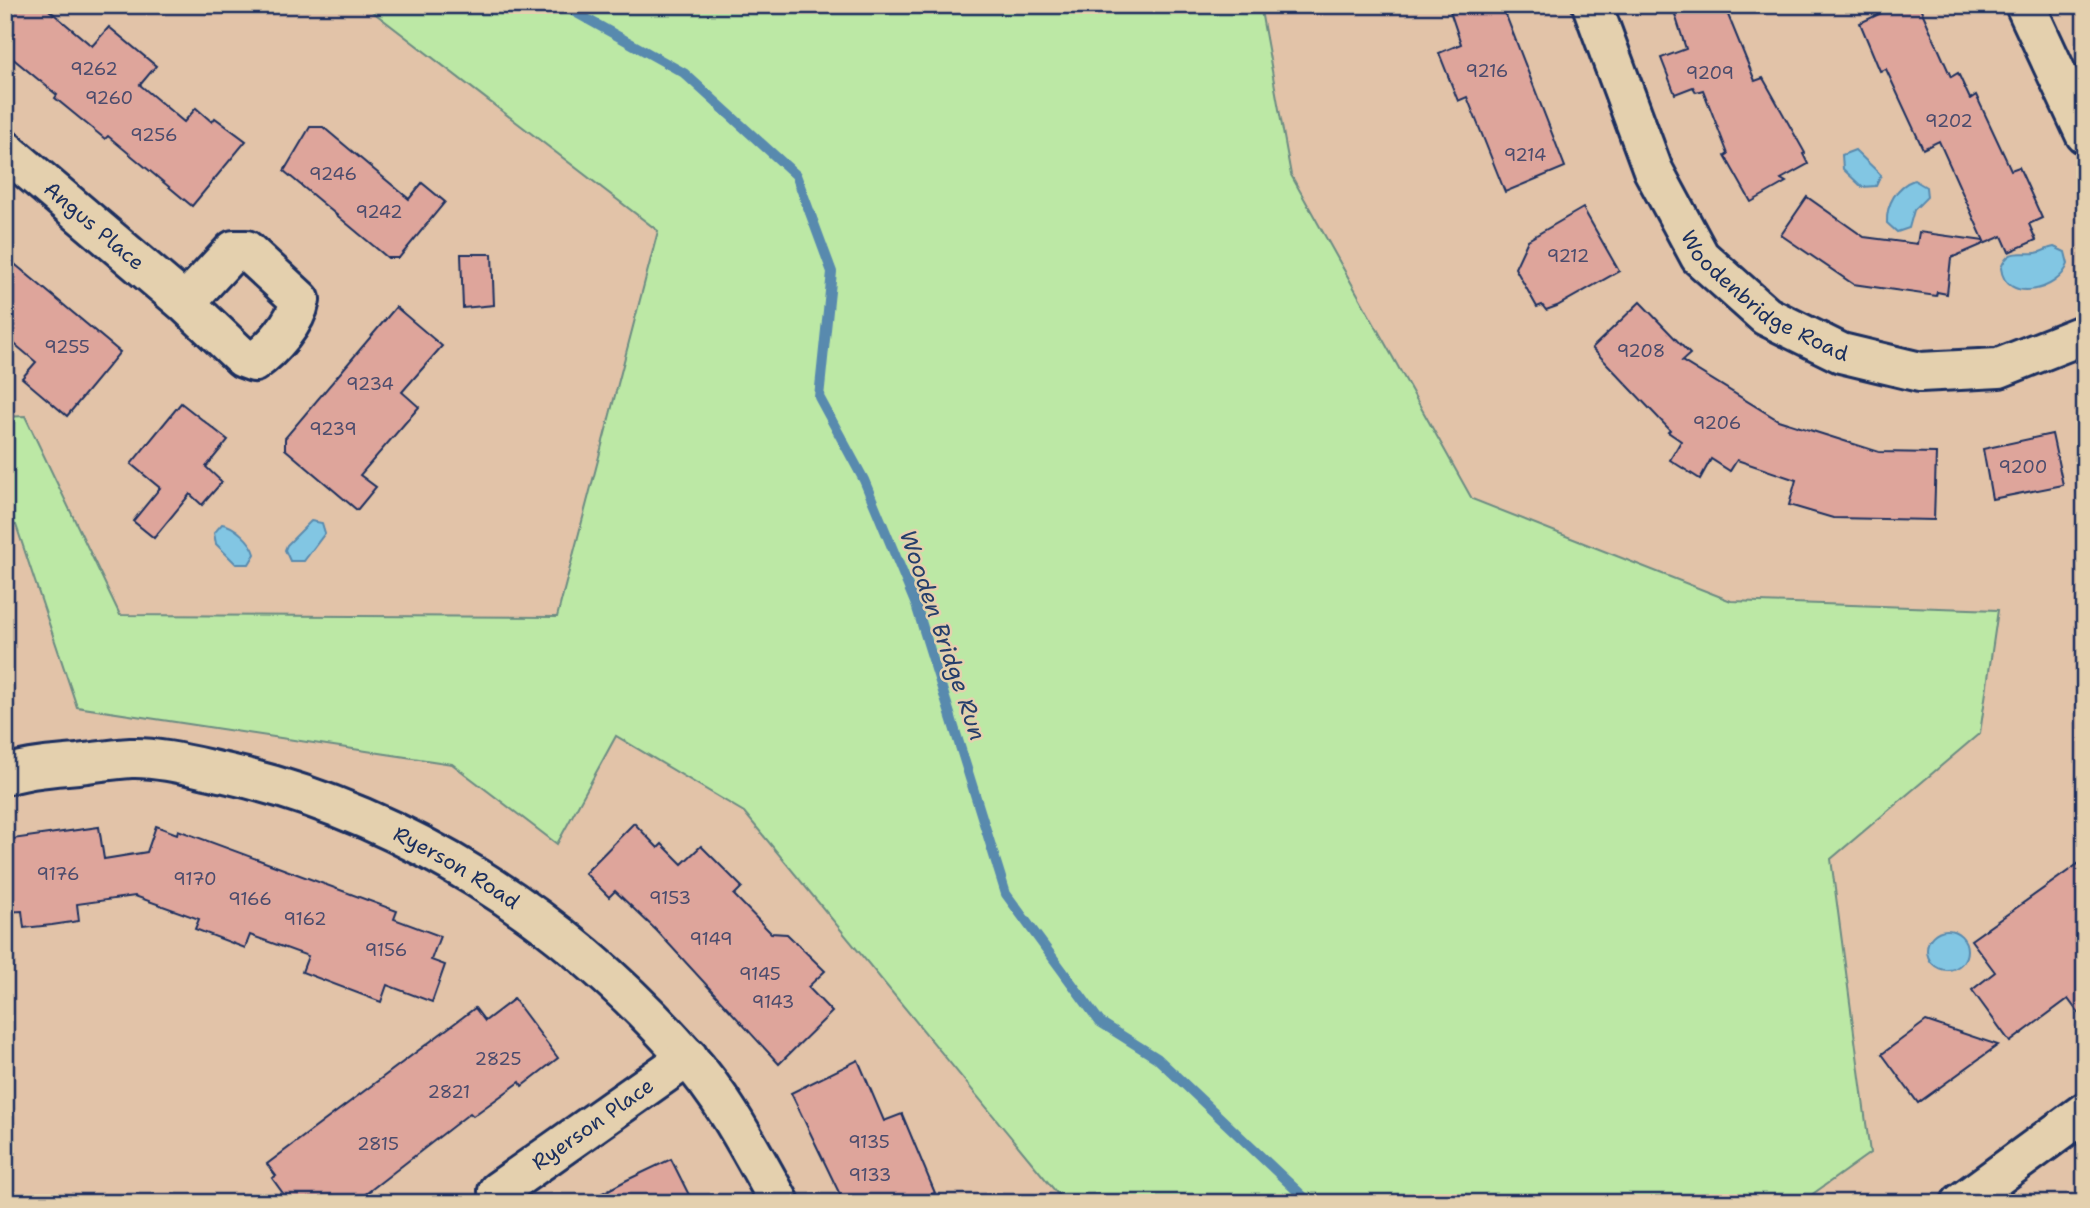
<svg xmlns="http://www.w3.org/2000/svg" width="2090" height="1208" font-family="'Shantell Sans',sans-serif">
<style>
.green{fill:#bce8a5;stroke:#6c8c82;stroke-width:2}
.water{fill:#82c6e3;stroke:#598aae;stroke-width:2}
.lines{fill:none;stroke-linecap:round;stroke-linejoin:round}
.stream{stroke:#598aae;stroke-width:10}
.building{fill:#dea59b;stroke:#1b2f5e;stroke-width:2}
.minor-casing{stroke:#1b2f5e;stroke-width:44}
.tertiary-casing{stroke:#1b2f5e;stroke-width:44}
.minor{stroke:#e4d0ae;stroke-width:38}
.tertiary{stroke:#e4d0ae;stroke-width:38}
.labels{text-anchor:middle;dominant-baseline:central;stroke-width:5;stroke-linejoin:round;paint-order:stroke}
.number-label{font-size:18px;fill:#4c4c6d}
.street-label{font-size:21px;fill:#1b2f5e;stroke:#e4d0ae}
.water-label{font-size:23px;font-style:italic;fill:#253e6b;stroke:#e4d0ae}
</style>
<rect width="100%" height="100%" fill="#e2c3a8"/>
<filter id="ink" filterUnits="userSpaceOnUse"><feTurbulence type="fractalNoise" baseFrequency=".0143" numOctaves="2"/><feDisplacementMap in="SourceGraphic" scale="14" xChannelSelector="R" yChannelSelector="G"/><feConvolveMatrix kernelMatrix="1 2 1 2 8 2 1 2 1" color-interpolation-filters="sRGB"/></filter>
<g filter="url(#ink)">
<polygon class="green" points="364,5 1260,5 1291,175 1472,499 1731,601 1998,610 1980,733 1831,859 1870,1153 1800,1203 1065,1203 744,812 616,736 557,844 452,764 77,707 16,525 5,524 5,417 25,416 120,615 557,617 658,231"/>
<g class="water">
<polygon points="1855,150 1881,175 1876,186 1862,187 1843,169 1842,155"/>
<path d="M1914 180 1926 187 1927 197 1914 210 1909 228 1897 232 1887 223C1886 204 1897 186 1914 180Z"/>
<path d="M2054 247 2065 252 2068 264C2059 291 2005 304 2001 268 2009 247 2020 255 2036 253 2043 252 2047 248 2054 247Z"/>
<polygon points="311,521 322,523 325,533 304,561 290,561 285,550 287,545"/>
<path d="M222 524C234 525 252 542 255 554L249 564H236L216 544 214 533Z"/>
<circle cx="1947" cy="950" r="20"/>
</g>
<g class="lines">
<polyline class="stream" points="562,5 684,73 796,175 832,272 819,397 864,480 916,605 1006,894 1100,1022 1157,1058 1310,1203"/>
</g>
<g class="building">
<polygon points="5,5 43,5 92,46 109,27 156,66 140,85 184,122 196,108 212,122 215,118 246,141 192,206 108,136 105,139 55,98 57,95 5,52"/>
<polygon points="1448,5 1502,5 1565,167 1505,192 1467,97 1458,101 1439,53 1461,44"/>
<polygon points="1672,5 1724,5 1755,81 1763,78 1805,153 1803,154 1808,164 1781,179 1786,182 1751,202 1725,156 1728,154 1703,90 1696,92 1693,87 1675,94 1661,58 1686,49"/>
<polygon points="1898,5 1919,5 1951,77 1958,73 1970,99 1976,95 2011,170 2019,167 2042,218 2029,224 2036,240 2009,252 2002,236 1951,258 1947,294 1937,292 1936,296 1853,284 1781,235 1807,197 1864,237 1917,244 1919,232 1984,241 1939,141 1923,149 1886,69 1880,71 1860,23"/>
<polygon points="310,127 323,127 409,199 422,183 445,202 399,258 388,258 284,171"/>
<polygon points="1583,208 1619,271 1557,306 1546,310 1542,305 1537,307 1515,268 1528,240"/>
<polygon points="461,254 492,254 494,305 463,308"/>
<polygon points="5,256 120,352 67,416 22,378 36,362 5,336"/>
<polygon points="1640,302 1690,354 1682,361 1778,420 1879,452 1936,453 1934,520 1833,518 1789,505 1796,480 1737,460 1730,471 1711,459 1700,479 1670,460 1681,441 1668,432 1670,430 1592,348"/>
<polygon points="396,307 442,346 402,392 419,407 360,475 376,487 357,510 285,449 285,438"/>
<polygon points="181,403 228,440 206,467 222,482 202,505 190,494 154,538 133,521 160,488 131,464"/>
<polygon points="2052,434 2063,485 1992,499 1983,449"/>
<polygon points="634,823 658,848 662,844 682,864 701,846 742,887 734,895 771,933 787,934 825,971 808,987 832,1012 779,1064 657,931 615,891 609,897 585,873"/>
<polygon points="156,826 177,834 178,830 397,911 394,919 440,936 431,960 445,965 432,1002 387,985 381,1002 302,972 308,956 250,935 245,948 195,929 199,919 135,896 77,904 79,921 52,925 24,928 22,911 5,912 5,840 99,827 104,859 147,852"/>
<polygon points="2085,859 2085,1022 2068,999 2010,1042 1972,990 1995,972 1971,940"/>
<polygon points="514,999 558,1058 522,1086 520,1082 473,1116 470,1113 354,1203 290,1203 272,1178 276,1176 267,1164 475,1008 485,1021"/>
<polygon points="1926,1021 1998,1045 1918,1103 1882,1054"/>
<polygon points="858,1060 884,1121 902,1114 935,1193 929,1195 933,1203 844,1203 791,1093"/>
<polygon points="671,1159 693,1203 584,1203 627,1180"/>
</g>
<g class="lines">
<defs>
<g id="minor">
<path id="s1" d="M1592 5 1653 170 1700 257 1766 316 1841 353 1920 372 1999 368 2085 334"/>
<polyline points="2025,5 2085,134"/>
<path id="s2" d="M5 150 185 303 243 358 254 362C272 349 296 323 300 300L246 250H234L185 303"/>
<path id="s3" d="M5 775C29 768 53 766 78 764 96 762 113 759 131 758 160 757 196 767 225 773 404 813 566 919 686 1056 725 1099 752 1153 780 1203"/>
<path id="s4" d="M498 1191 688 1057"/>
</g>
<polyline id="tertiary" points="1961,1203 2085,1112"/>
</defs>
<use href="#minor" class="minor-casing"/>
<use href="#tertiary" class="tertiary-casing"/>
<use href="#minor" class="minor"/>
<use href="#tertiary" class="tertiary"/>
</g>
</g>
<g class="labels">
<g class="number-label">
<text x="94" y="69">9262</text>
<text x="1487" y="71">9216</text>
<text x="1710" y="73">9209</text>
<text x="109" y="98">9260</text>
<text x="1949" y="121">9202</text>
<text x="154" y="135">9256</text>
<text x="1525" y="155">9214</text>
<text x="333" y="174">9246</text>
<text x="379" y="212">9242</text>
<text x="1568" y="256">9212</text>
<text x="67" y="347">9255</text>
<text x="1641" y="351">9208</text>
<text x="370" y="384">9234</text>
<text x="1717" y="423">9206</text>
<text x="333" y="429">9239</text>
<text x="2023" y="467">9200</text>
<text x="58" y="874">9176</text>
<text x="195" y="879">9170</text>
<text x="670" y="898">9153</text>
<text x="250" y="899">9166</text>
<text x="305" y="919">9162</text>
<text x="711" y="939">9149</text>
<text x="386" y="950">9156</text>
<text x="760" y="974">9145</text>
<text x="773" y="1002">9143</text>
<text x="498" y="1059">2825</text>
<text x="449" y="1092">2821</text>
<text x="869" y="1142">9135</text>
<text x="378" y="1144">2815</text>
<text x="870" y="1175">9133</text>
</g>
<g class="street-label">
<text stroke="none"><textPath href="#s2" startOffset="117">Angus Place</textPath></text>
<text stroke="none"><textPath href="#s1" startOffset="350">Woodenbridge Road</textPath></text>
<text stroke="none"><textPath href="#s3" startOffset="474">Ryerson Road</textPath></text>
<text stroke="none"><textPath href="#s4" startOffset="116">Ryerson Place</textPath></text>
</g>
<g class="water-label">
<text transform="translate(943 635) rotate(71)">Wooden Bridge Run</text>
</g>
</g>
<rect width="2090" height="1208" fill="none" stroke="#e4d0ae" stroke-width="28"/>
<rect x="14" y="14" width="2062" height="1180" fill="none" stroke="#1b2f5e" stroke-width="2.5" filter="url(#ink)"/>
</svg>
